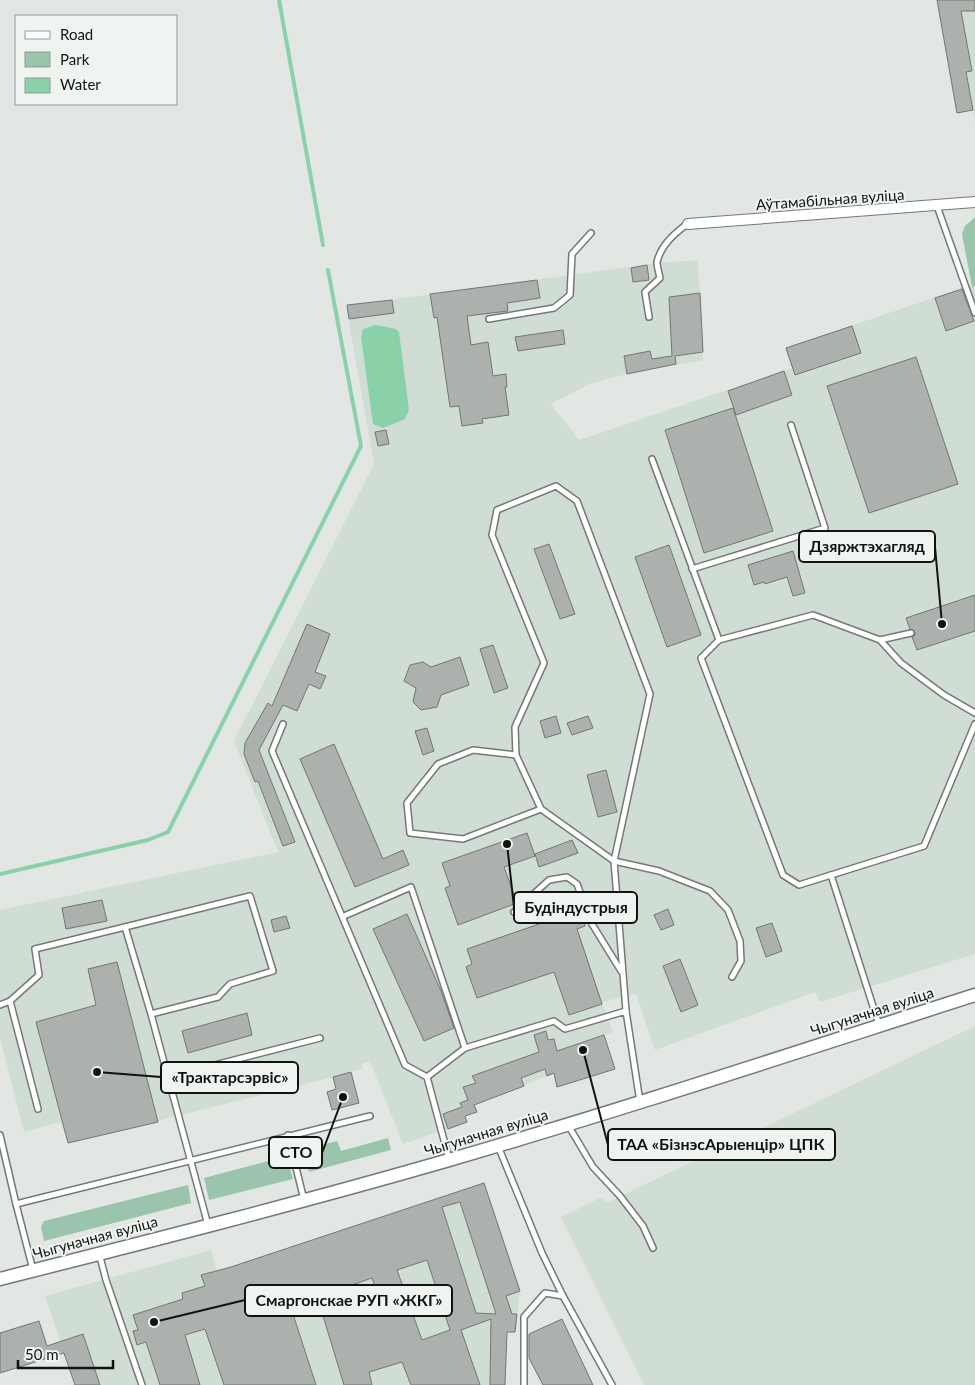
<svg xmlns="http://www.w3.org/2000/svg" width="975" height="1385" font-family="Lato,sans-serif">
<style>
.built{fill:#d0ddd5}
.green{fill:#9ac4ac}
.water{fill:#8ad1aa}
.lines{fill:none;stroke-linecap:round;stroke-linejoin:round}
.stream{stroke:#8ad1aa;stroke-width:4}
.building{fill:#acb1ae;stroke:#717673;fill-rule:evenodd}
.service-casing{stroke:#747976;stroke-width:8}
.minor-casing{stroke:#747976;stroke-width:12}
.tertiary-casing{stroke:#747976;stroke-width:15}
.service{stroke:#fff;stroke-width:5}
.minor{stroke:#fff;stroke-width:10}
.tertiary{stroke:#fff;stroke-width:12}
.labels{text-anchor:middle;dominant-baseline:central;stroke-width:4;stroke-linejoin:round;paint-order:stroke}
.street-label{font-size:15px;fill:#111312;stroke:#eff4f1}
.leader{fill:none;stroke:#111312;stroke-width:2}
.callout-dot{fill:#111312;stroke:#eff4f1;stroke-width:2}
.callout{fill:#eff4f1;stroke:#111312;stroke-width:2}
.callout-label{font-size:16px;text-anchor:middle;font-weight:bold;fill:#111312}
</style>
<rect width="100%" height="100%" fill="#e2e7e4"/>
<g class="built">
<polygon points="940,0 975,0 975,122 973,110 957,113 937,1"/>
<polygon points="698,260 703,360 627,374 592,383 551,404 579,440 792,368 785,348 963,288 975,286 975,954 820,1002 815,992 655,1050 636,994 602,1002 613,1032 604,1035 615,1069 557,1087 554,1074 547,1076 474,1105 477,1112 465,1116 467,1122 403,1144 370,1061 361,1064 363,1068 333,1077 68,1143 61,1122 24,1132 0,1038 0,910 278,852 234,741 374,464 346,306 657,263"/>
<polygon points="975,1026 975,1385 644,1385 561,1217 602,1197 606,1203"/>
<polygon points="484,1183 520,1291 515,1332 507,1332 505,1385 68,1385 75,1384 45,1296 211,1250 217,1271"/>
</g>
<g class="green">
<polygon points="975,217 975,286 972,287 962,234 965,226"/>
<polygon points="388,1138 391,1150 309,1172 304,1155 306,1149 337,1141 341,1151"/>
<polygon points="287,1156 293,1179 209,1200 204,1178"/>
<polygon points="188,1185 191,1203 44,1241 41,1227 44,1221"/>
</g>
<polygon class="water" points="376,325 396,329 399,332 409,410 405,419 383,428 373,424 361,337 363,329"/>
<g class="lines">
<g class="stream">
<polyline points="279,0 323,245"/>
<polyline points="0,874 148,840 168,832 361,446 328,270"/>
</g>
</g>
<g class="building">
<polygon points="937,0 975,0 975,11 961,11 972,71 966,72 973,110 957,113"/>
<polygon points="647,265 649,280 633,282 631,268"/>
<polygon points="537,280 540,298 507,303 508,311 467,316 471,345 488,342 493,376 506,374 507,387 505,387 509,415 482,419 483,423 462,426 459,406 450,407 437,317 434,318 430,294"/>
<polygon points="962,289 974,321 946,331 935,298"/>
<polygon points="700,293 703,352 675,356 676,364 627,374 624,356 650,351 652,359 672,356 669,297"/>
<polygon points="392,300 394,313 349,319 347,305"/>
<polygon points="852,326 861,353 795,375 786,348"/>
<polygon points="563,330 565,344 518,351 515,337"/>
<polygon points="916,357 958,484 869,513 827,386"/>
<polygon points="784,371 792,395 736,415 728,391"/>
<polygon points="733,408 773,531 704,553 665,430"/>
<polygon points="386,430 389,444 378,446 375,432"/>
<polygon points="549,544 575,614 560,619 534,549"/>
<polygon points="669,545 701,635 667,647 635,557"/>
<polygon points="793,551 805,593 793,596 787,577 765,584 764,582 754,585 748,565"/>
<polygon points="975,595 975,631 917,650 912,637 915,635 915,632 910,629 906,618"/>
<polygon points="307,624 330,634 315,672 326,676 320,689 309,684 297,711 283,705 259,750 295,842 283,846 258,781 255,782 244,754 245,743 268,703 272,706"/>
<polygon points="493,645 508,688 494,693 480,649"/>
<polygon points="460,657 469,685 441,695 437,707 421,710 413,702 416,688 404,681 410,665 423,662 431,667"/>
<polygon points="556,716 561,733 545,738 540,721"/>
<polygon points="588,716 593,728 572,735 567,723"/>
<polygon points="427,728 434,751 423,755 415,731"/>
<polygon points="334,744 383,859 403,850 409,865 355,887 300,759"/>
<polygon points="606,770 617,812 598,817 587,775"/>
<polygon points="527,833 535,856 504,867 517,903 458,925 445,888 450,886 442,863"/>
<polygon points="572,840 578,853 539,867 535,854"/>
<polygon points="574,896 585,926 577,929 602,1004 569,1015 554,972 477,998 466,967 472,964 467,949 539,924 534,910"/>
<polygon points="102,900 107,921 66,929 62,908"/>
<polygon points="668,909 674,925 661,930 654,915"/>
<polygon points="407,914 441,991 454,1028 424,1041 373,929"/>
<polygon points="286,916 290,928 274,932 271,920"/>
<polygon points="772,923 782,951 766,957 756,928"/>
<polygon points="680,959 698,1005 681,1012 663,966"/>
<polygon points="117,962 158,1122 68,1143 36,1022 96,1005 88,969"/>
<polygon points="247,1013 252,1035 188,1053 182,1031"/>
<polygon points="546,1031 548,1040 554,1039 557,1051 604,1035 615,1069 557,1087 554,1073 547,1076 545,1069 521,1078 524,1086 474,1105 477,1112 465,1116 467,1122 448,1129 443,1114 462,1107 460,1103 468,1100 463,1087 476,1083 472,1076 539,1052 534,1035"/>
<polygon points="351,1072 359,1103 332,1110 327,1092 336,1089 333,1077"/>
<path d="M484 1183 520 1291 506 1296 512 1314H517L515 1332H507L505 1385H490L491 1319 461 1330 480 1385H411L402 1362 369 1372 372 1385H344L317 1296 290 1305 316 1385H224L205 1329 185 1335 200 1385H160L146 1342 137 1345 133 1331 138 1330 133 1315 183 1299 182 1293 205 1286 201 1275 231 1267ZM460 1202 496 1314 476 1313 442 1207ZM427 1260 450 1330 422 1340 397 1270ZM372 1278 379 1299 349 1308 343 1288Z"/>
<polygon points="562,1319 593,1385 543,1385 529,1358 529,1334"/>
<polygon points="39,1321 47,1346 83,1334 100,1385 75,1385 64,1353 0,1373 0,1333"/>
</g>
<g class="lines">
<defs>
<g id="service">
<polyline points="937,206 975,313"/>
<path d="M649 317 645 292 660 278C659 273 657 267 657 262 661 245 674 234 687 224"/>
<polyline points="489,319 554,308 570,295 572,254 591,233"/>
<polyline points="652,459 719,640 813,615 880,640 911,633"/>
<polyline points="692,569 825,528 791,425"/>
<polyline points="719,640 701,658 783,875 799,885 924,846 975,724"/>
<polyline points="880,640 901,663 944,695 975,713"/>
<polyline points="283,724 272,751 405,1065 427,1077 449,1159"/>
<polyline points="516,755 515,727 544,663 492,535 497,510 556,486 577,501 650,694 614,861 626,1011"/>
<polyline points="541,809 516,755 473,750 438,764 407,803 410,833 463,839 541,809 614,861 659,871 710,891 728,910 740,941 741,961 732,977"/>
<polyline points="831,875 879,1025"/>
<polyline points="514,912 549,880 567,877 577,884 592,924 621,971"/>
<polyline points="344,916 411,887 465,1048 427,1077"/>
<polyline points="0,1005 10,1001"/>
<polyline points="151,1014 218,997 230,984 273,971 250,896 125,927 151,1014 168,1077"/>
<polyline points="465,1048 554,1021 565,1029 626,1011 640,1102"/>
<polyline points="38,1109 10,1001 39,975 35,949 125,927"/>
<polyline points="568,1125 593,1167 620,1196 643,1226 653,1248"/>
<polyline points="0,1135 16,1204"/>
<polyline points="288,1135 304,1200"/>
<polyline points="498,1146 542,1253 563,1296 612,1385"/>
<polyline points="208,1225 168,1077 320,1038"/>
<polyline points="99,1253 106,1280 142,1385"/>
<polyline points="33,1270 16,1204 370,1116"/>
<polyline points="524,1385 524,1317 545,1293 563,1296"/>
</g>
<polyline id="minor" points="688,224 975,202"/>
<path id="tertiary" d="M0 1279C150 1241 300 1203 449 1160 625 1109 800 1051 975 995"/>
</defs>
<use href="#service" class="service-casing"/>
<use href="#minor" class="minor-casing"/>
<use href="#tertiary" class="tertiary-casing"/>
<use href="#service" class="service"/>
<use href="#minor" class="minor"/>
<use href="#tertiary" class="tertiary"/>
</g>
<g class="labels">
<g class="street-label">
<text transform="translate(830 199) rotate(-4)">Аўтамабільная вуліца</text>
<text transform="translate(872 1011) rotate(-18)">Чыгуначная вуліца</text>
<text transform="translate(486 1132) rotate(-17)">Чыгуначная вуліца</text>
<text transform="translate(95 1237) rotate(-15)">Чыгуначная вуліца</text>
</g>
</g>
<path class="leader" d="M942 624L935 547M507 844L514 907M97 1072L161 1077M583 1050L608 1145M343 1097L322 1153M154 1322L245 1300"/>
<g class="callout-dot">
<circle cx="942" cy="624" r="5"/>
<circle cx="507" cy="844" r="5"/>
<circle cx="97" cy="1072" r="5"/>
<circle cx="583" cy="1050" r="5"/>
<circle cx="343" cy="1097" r="5"/>
<circle cx="154" cy="1322" r="5"/>
</g>
<g class="callout">
<rect x="799" y="531" width="136" height="31" rx="5"/>
<rect x="514" y="892" width="123" height="31" rx="5"/>
<rect x="161" y="1062" width="137" height="31" rx="5"/>
<rect x="608" y="1129" width="227" height="31" rx="5"/>
<rect x="269" y="1137" width="53" height="31" rx="5"/>
<rect x="245" y="1285" width="207" height="31" rx="5"/>
</g>
<g class="callout-label">
<text x="867" y="552">Дзяржтэхагляд</text>
<text x="576" y="913">Будіндустрыя</text>
<text x="230" y="1083">«Трактарсэрвіс»</text>
<text x="721" y="1150">ТАА «БізнэсАрыенцір» ЦПК</text>
<text x="296" y="1158">СТО</text>
<text x="349" y="1306">Смаргонскае РУП «ЖКГ»</text>
</g>
<rect x="15" y="15" width="162" height="90" fill="#eff4f1" stroke="#969a98"/>
<rect x="25" y="31" width="25" height="8" fill="#ffffff" stroke="#969a98"/>
<text x="60" y="40" font-size="15" fill="#111312">Road</text>
<rect x="25" y="52" width="25" height="15" fill="#9ac4ac" stroke="#969a98"/>
<text x="60" y="65" font-size="15" fill="#111312">Park</text>
<rect x="25" y="78" width="25" height="15" fill="#8ad1aa" stroke="#969a98"/>
<text x="60" y="90" font-size="15" fill="#111312">Water</text>
<path d="M18 1360v8h95v-8" fill="none" stroke="#111312" stroke-width="2.5"/>
<text x="25" y="1360" font-size="15" fill="#111312" stroke="#eff4f1" stroke-width="4" paint-order="stroke">50 m</text>
</svg>
